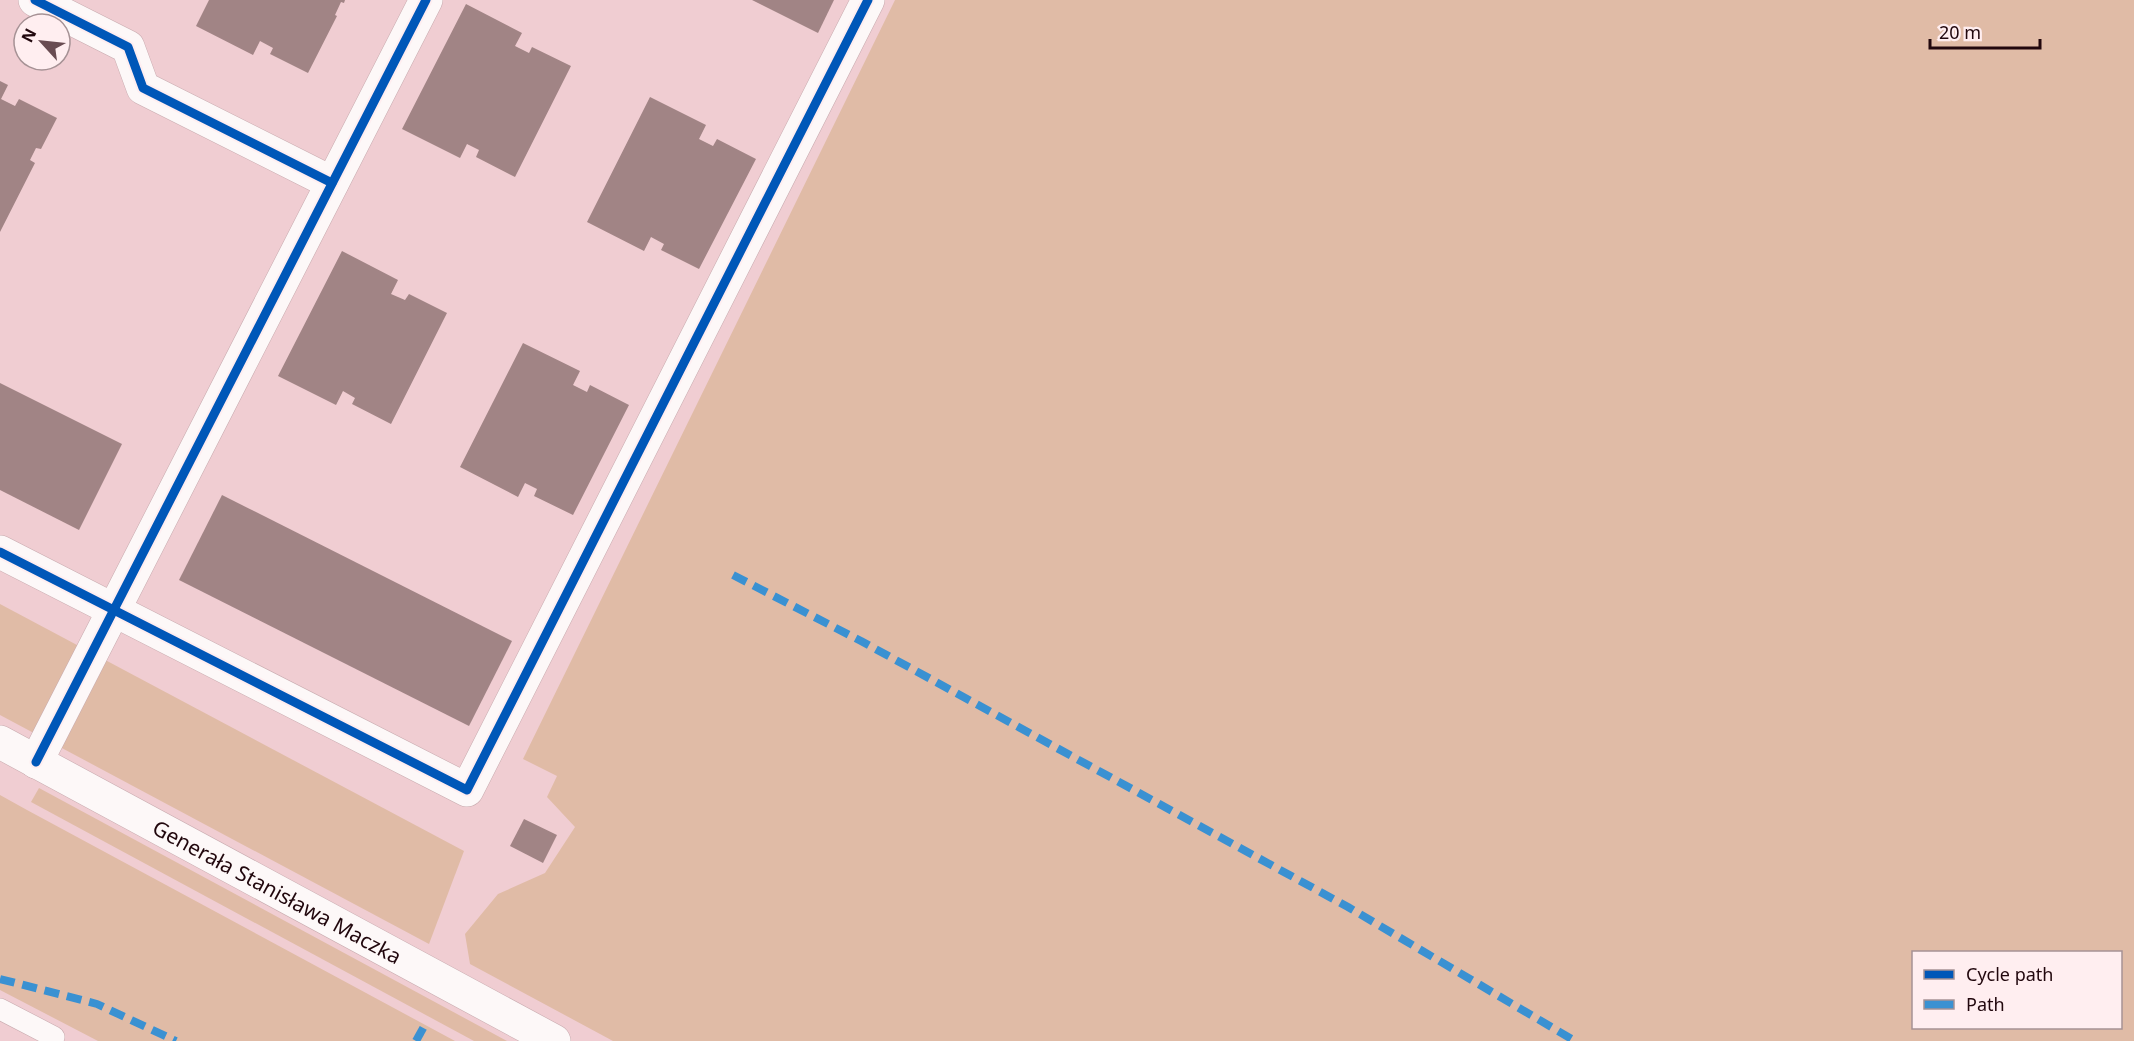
<svg xmlns="http://www.w3.org/2000/svg" width="2134" height="1041" font-family="'Noto Sans',sans-serif">
<style>
.green{fill:#e0bba6;fill-rule:evenodd}
.building{fill:#a18485}
.lines{fill:none;stroke-linecap:round;stroke-linejoin:round}
.lane-casing{stroke:#c7aaae;stroke-width:22}
.street-casing{stroke:#c7aaae;stroke-width:34}
.secondary-casing{stroke:#c7aaae;stroke-width:34}
.lane{stroke:#fdf8f8;stroke-width:21}
.street{stroke:#fdf8f8;stroke-width:33}
.secondary{stroke:#fdf8f8;stroke-width:33}
.quiet{stroke:#3a91d2;stroke-width:8;stroke-dasharray:15 8;stroke-linecap:butt}
.cycleway-casing{stroke:#ffeef0;stroke-width:13}
.cycleway{stroke:#0057b8;stroke-width:9}
.labels{text-anchor:middle;dominant-baseline:central;stroke-width:6;stroke-linejoin:round;paint-order:stroke}
.street-label{font-size:21px;fill:#21070d;stroke:#ffeef0}
</style>
<rect width="100%" height="100%" fill="#f0cdd2"/>
<g class="green">
<path d="M895 0H2134V1041H613L470 964 465 934 498 894 545 873 575 827 547 797 557 776 523 759ZM1914 952H2120V1028H1914Z"/>
<polygon points="0,604 464,851 429,944 0,715"/>
<polygon points="39,788 507,1041 474,1041 31,802"/>
<polygon points="0,795 27,810 455,1041 98,1041 0,990"/>
</g>
<g class="building">
<polygon points="209,0 345,0 344,3 341,2 335,15 337,16 308,73 270,54 273,48 260,41 253,55 196,26"/>
<polygon points="752,0 834,0 818,33"/>
<polygon points="466,4 522,33 515,46 529,53 532,47 571,66 515,177 476,157 479,150 467,144 460,158 402,129"/>
<polygon points="0,81 8,85 1,99 15,106 19,99 57,118 41,149 36,148 30,160 35,163 0,232"/>
<polygon points="650,97 706,125 699,139 713,146 717,139 756,159 699,269 661,250 664,244 651,237 644,251 587,222"/>
<polygon points="342,251 398,280 391,294 405,300 409,294 447,313 391,424 352,404 355,398 343,391 336,405 278,376"/>
<polygon points="523,343 580,371 573,385 587,392 590,385 629,405 573,515 534,496 537,489 525,483 518,497 460,467"/>
<polygon points="0,383 122,444 79,530 0,490"/>
<polygon points="222,495 512,641 469,726 179,580"/>
<polygon points="524,819 557,835 543,863 510,846"/>
</g>
<g class="lines">
<defs>
<polyline id="lane" points="0,1009 54,1037"/>
<g id="street">
<polyline points="35,0 128,47 143,88 332,183"/>
<polyline points="0,552 467,790 868,0"/>
<polyline points="36,762 426,0"/>
</g>
<g id="secondary">
<path id="s1" d="M0 742 554 1041"/>
</g>
</defs>
<use href="#lane" class="lane-casing"/>
<use href="#street" class="street-casing"/>
<use href="#secondary" class="secondary-casing"/>
<use href="#lane" class="lane"/>
<use href="#street" class="street"/>
<use href="#secondary" class="secondary"/>
<g class="quiet">
<polyline points="733,575 861,641 1348,907 1575,1041"/>
<polyline points="0,979 97,1004 176,1041"/>
<polyline points="416,1041 427,1021"/>
</g>
<defs>
<g id="cycleway">
<polyline points="35,0 128,47 143,88 332,183"/>
<polyline points="0,552 467,790 868,0"/>
<polyline points="36,762 426,0"/>
</g>
</defs>
<use href="#cycleway" class="cycleway-casing"/>
<use href="#cycleway" class="cycleway"/>
</g>
<g class="labels">
<g class="street-label">
<text stroke="none"><textPath href="#s1" startOffset="315">Generała Stanisława Maczka</textPath></text>
</g>
</g>
<rect x="1912" y="951" width="210" height="78" fill="#ffeef0" stroke="#a69295" stroke-width="1.5"/>
<rect x="1924" y="970" width="30" height="9" fill="#0057b8" stroke="#a69295" stroke-width="1.5"/>
<text x="1966" y="981" font-size="18" fill="#21070d">Cycle path</text>
<rect x="1924" y="1000" width="30" height="9" fill="#3a91d2" stroke="#a69295" stroke-width="1.5"/>
<text x="1966" y="1011" font-size="18" fill="#21070d">Path</text>
<g transform="translate(42 42) rotate(297)"><circle r="28" fill="#ffeef0" stroke="#a69295" stroke-width="1.5"/>
<path d="M0-4.5L10 22L0 15L-10 22Z" fill="#694c52"/>
<text y="-9" font-size="16" font-weight="bold" text-anchor="middle" fill="#21070d">N</text>
</g>
<path d="M1930 39v9h110v-9" fill="none" stroke="#21070d" stroke-width="3"/>
<text x="1939" y="39" font-size="18" fill="#21070d" stroke="#ffeef0" stroke-width="4.5" paint-order="stroke">20 m</text>
</svg>
